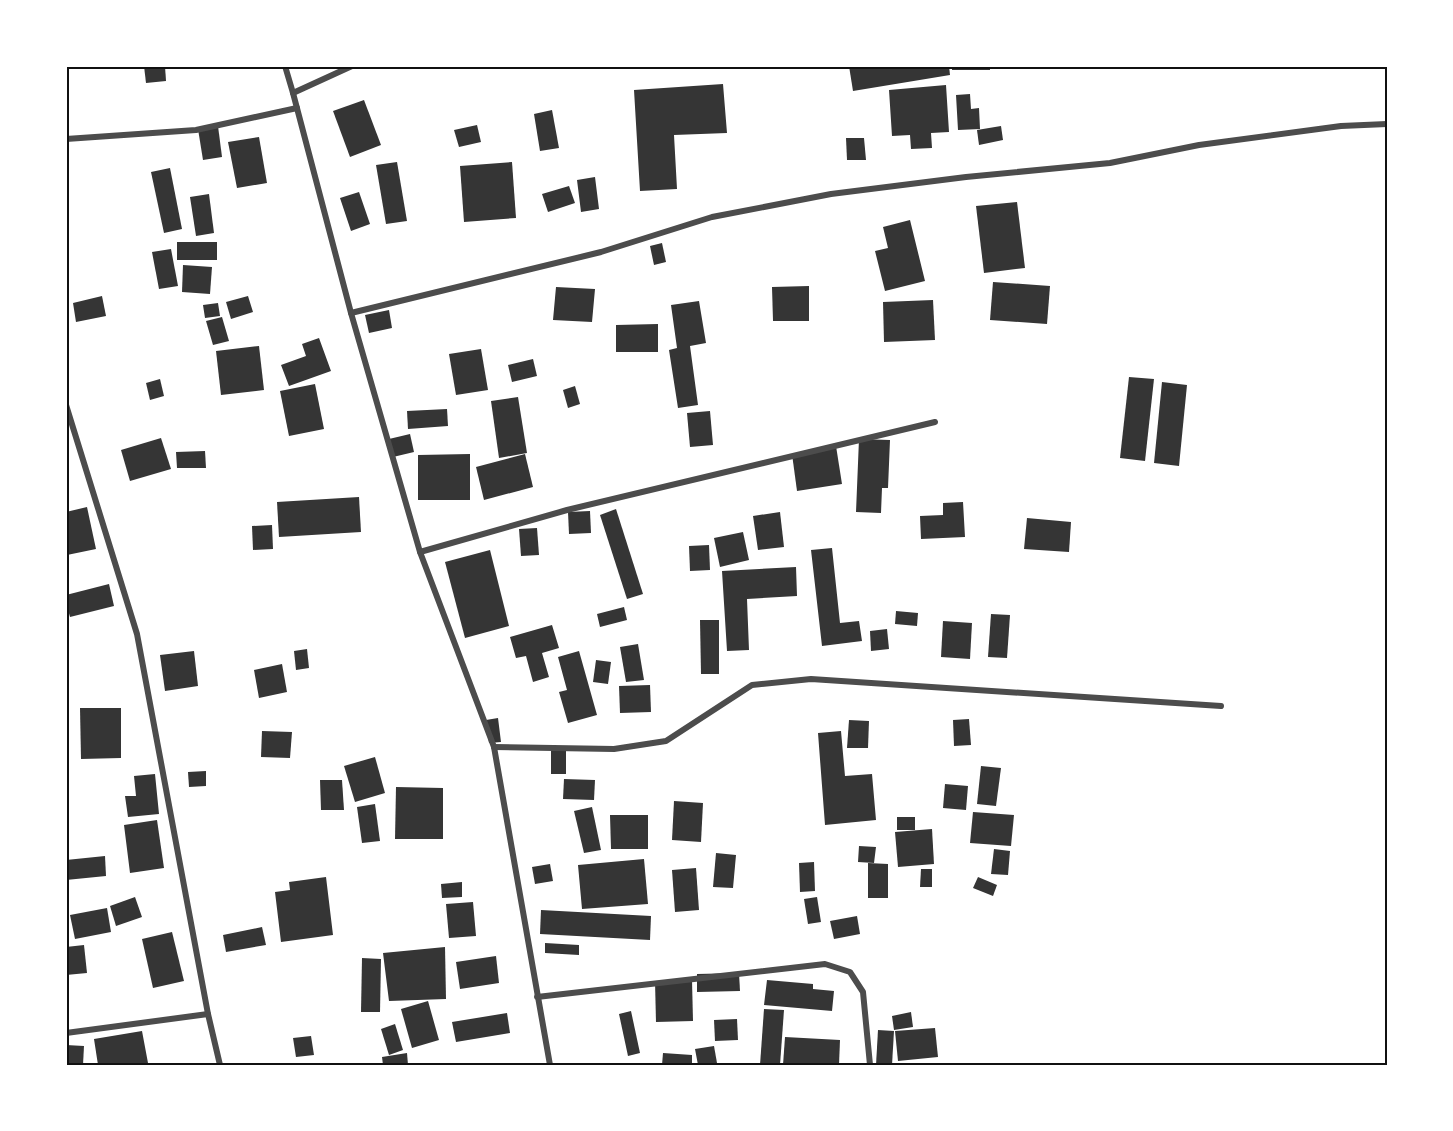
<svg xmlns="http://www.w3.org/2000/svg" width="1453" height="1131" font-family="'Exo 2',sans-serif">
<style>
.building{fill:#353535}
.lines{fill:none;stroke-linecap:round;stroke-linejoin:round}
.minor{stroke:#4c4c4c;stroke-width:6}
.neatline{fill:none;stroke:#111;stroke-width:2}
</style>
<rect width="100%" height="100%" fill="#fff"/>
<g class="building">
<polygon points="144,66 165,66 166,81 146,83"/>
<polygon points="849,66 949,66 950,75 853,91"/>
<rect x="952" y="66" width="38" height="4"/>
<polygon points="723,84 727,133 674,135 677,189 640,191 634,90"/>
<polygon points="946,85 949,132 931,133 932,148 911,149 910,135 892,136 889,90"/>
<polygon points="970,94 971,109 979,108 980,129 958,130 956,95"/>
<polygon points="364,100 381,145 350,157 333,111"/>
<polygon points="552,110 559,148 540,151 534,114"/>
<polygon points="477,125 481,142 459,147 454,130"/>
<polygon points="218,126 222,157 203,160 198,129"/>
<polygon points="1001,126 1003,140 979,145 977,130"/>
<polygon points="259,137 267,183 237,188 228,142"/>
<polygon points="846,138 864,138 866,160 847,160"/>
<polygon points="397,162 407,221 386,224 376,165"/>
<polygon points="512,162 516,218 464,222 460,166"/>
<polygon points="170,168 182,229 164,233 151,172"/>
<polygon points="595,177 599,209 581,212 577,180"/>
<polygon points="569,186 575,203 548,212 542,194"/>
<polygon points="359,192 370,224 351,231 340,198"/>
<polygon points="209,194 214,233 196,236 190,197"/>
<polygon points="1017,202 1025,268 984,273 976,206"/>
<polygon points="910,220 925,281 885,291 875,251 888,248 883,227"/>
<rect x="177" y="242" width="40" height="18"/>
<polygon points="662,243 666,262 654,265 650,246"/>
<polygon points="171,249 178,286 159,289 152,252"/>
<polygon points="183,265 212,267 210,294 182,292"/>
<polygon points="993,282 1050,286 1047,324 990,320"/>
<polygon points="809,286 809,321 773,321 772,287"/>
<polygon points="556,287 595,289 592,322 553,320"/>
<polygon points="102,296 106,316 76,322 73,303"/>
<polygon points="248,296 253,312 231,319 226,302"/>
<polygon points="933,300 935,340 884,342 883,302"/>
<polygon points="699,301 706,343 690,346 698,405 678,408 669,350 677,348 671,305"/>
<polygon points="218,303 220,316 205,318 203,305"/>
<polygon points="389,310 392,328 369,333 365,315"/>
<polygon points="222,317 229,341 213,345 206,321"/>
<polygon points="658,324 658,352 616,352 616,325"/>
<polygon points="319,338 331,371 289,386 281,365 306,356 302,344"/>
<polygon points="259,346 264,390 221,395 216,351"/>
<polygon points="481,349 488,390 456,395 449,354"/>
<polygon points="533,359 537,376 512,382 508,365"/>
<polygon points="1129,377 1154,379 1145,461 1120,458"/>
<polygon points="160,379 164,396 150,400 146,383"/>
<polygon points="1162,382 1187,385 1179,466 1154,463"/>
<polygon points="315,384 324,429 289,436 280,391"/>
<polygon points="575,386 580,404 568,408 563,390"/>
<polygon points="518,397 527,453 499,458 491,401"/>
<polygon points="447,409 448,426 408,429 407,411"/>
<polygon points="710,411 713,445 690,447 687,413"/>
<polygon points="410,434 414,452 393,457 389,439"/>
<polygon points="161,438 171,469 130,481 121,450"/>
<polygon points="859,439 890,440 888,488 882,488 881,513 856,512"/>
<polygon points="836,446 842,484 797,491 792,454"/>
<polygon points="205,451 206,468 177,468 176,452"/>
<polygon points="470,454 470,500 418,500 418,455"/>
<polygon points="525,454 533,487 484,500 476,467"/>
<polygon points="359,497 361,532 279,537 277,502"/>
<polygon points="963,502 965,537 921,539 920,516 943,515 943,503"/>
<polygon points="87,507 96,549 67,555 66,512"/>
<polygon points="616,509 643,594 627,599 600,515"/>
<polygon points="590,511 591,533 569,534 568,512"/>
<polygon points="780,512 784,547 758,550 753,516"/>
<polygon points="1027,518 1071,522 1069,552 1024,549"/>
<polygon points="272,525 273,549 253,550 252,526"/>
<polygon points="537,528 539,555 521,556 519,529"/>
<polygon points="743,532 749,560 720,567 714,538"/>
<polygon points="709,545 710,570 690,571 689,546"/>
<polygon points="832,548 840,623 859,621 862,641 822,646 811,550"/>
<polygon points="490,550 509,626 465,638 445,562"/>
<polygon points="796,567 797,596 747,599 749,650 727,651 722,571"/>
<polygon points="109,584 114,606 70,617 66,602 66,595"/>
<polygon points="624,607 627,620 600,627 597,614"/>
<polygon points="896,611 918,613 917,626 895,624"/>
<polygon points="991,614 1010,615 1007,658 988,657"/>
<polygon points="700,620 719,620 719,674 701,674"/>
<polygon points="943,621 972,623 970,659 941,657"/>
<polygon points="552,625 559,648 542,653 549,677 533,682 526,656 516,658 510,637"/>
<polygon points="887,629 889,649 871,651 870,631"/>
<polygon points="638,644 644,680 626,682 620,647"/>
<polygon points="307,649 309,668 296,670 294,651"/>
<polygon points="194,651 198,686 165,691 160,655"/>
<polygon points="579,651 597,715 568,723 559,692 567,690 558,657"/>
<polygon points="596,660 611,662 608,684 593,682"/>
<polygon points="282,664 287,692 259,698 254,670"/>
<polygon points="650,685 651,712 620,713 619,686"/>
<polygon points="80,708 121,708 121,758 81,759"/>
<polygon points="498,718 501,742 489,743 486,720"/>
<polygon points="969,719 971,745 954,746 953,720"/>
<polygon points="849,720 869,721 868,748 847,748"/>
<polygon points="262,731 292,732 290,758 261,757"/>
<polygon points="841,731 845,776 872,774 876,820 825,825 818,733"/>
<rect x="551" y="750" width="15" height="24"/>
<polygon points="375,757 385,793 355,802 344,766"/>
<polygon points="981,766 1001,768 996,806 977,804"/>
<polygon points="206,771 206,786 189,787 188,772"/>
<polygon points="155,774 159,814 128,817 125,796 136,796 134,776"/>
<polygon points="564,779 595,780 594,800 563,799"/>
<polygon points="320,780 342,780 344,810 321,810"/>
<polygon points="945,784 968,786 966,810 943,808"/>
<polygon points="396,787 443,788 443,839 395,839"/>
<polygon points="674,801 703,803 701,842 672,840"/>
<polygon points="375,804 380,841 362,843 357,807"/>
<polygon points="592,807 601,850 584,853 574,811"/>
<polygon points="973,812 1014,815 1011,846 970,843"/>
<polygon points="610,815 648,815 648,849 611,849"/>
<rect x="897" y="817" width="18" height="13"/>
<polygon points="157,820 164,868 130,873 124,825"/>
<polygon points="932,829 934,864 898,867 895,832"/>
<polygon points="859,846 876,847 874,863 858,862"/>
<polygon points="994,849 1010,851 1008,875 991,874"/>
<polygon points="716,853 736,855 733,888 713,887"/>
<polygon points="105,856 106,876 66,880 66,860"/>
<polygon points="644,859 648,904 582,909 578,865"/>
<polygon points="814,862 815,891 800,892 799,863"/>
<polygon points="868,863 888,864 888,898 868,898"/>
<polygon points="550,864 553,881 535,884 532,867"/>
<polygon points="696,868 699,910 675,912 672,870"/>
<polygon points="921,869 932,869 932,887 920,887"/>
<polygon points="326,877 333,935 281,942 275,892 290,890 289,882"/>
<polygon points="978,877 997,885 993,896 973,888"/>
<polygon points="462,882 462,897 442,898 441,884"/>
<polygon points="135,897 142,917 116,926 110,906"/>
<polygon points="817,897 821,922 808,924 804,899"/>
<polygon points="473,902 476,936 449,938 446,904"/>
<polygon points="107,908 111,932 75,939 70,915"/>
<polygon points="541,910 651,916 650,940 540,934"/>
<polygon points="857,916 860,934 834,939 830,921"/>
<polygon points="262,927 266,945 226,952 223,935"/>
<polygon points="172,932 184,981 153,988 142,939"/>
<polygon points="545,943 579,945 579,955 545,953"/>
<polygon points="84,945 87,973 66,975 66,947"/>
<polygon points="445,947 446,999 389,1001 383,953"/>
<polygon points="496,956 499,983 460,989 456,962"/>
<polygon points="362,958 381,959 380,1012 361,1012"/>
<polygon points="739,973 740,991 697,992 697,974"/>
<polygon points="692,980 693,1021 656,1022 655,981"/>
<polygon points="767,980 813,984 813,989 834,991 832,1011 764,1005"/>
<polygon points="428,1001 439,1040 412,1048 401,1009"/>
<polygon points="764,1009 784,1010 780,1065 760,1065"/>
<polygon points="631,1011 640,1053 628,1056 619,1014"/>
<polygon points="911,1012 913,1027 894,1030 892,1016"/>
<polygon points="507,1013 510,1033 456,1042 452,1022"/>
<polygon points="737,1019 738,1040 715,1041 714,1020"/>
<polygon points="395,1024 403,1050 389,1055 381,1029"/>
<polygon points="935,1028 938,1057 898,1061 895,1031"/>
<polygon points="878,1030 894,1031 892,1065 876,1065"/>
<polygon points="142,1031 148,1063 139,1065 98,1065 94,1039"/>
<polygon points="311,1036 314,1055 296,1057 293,1038"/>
<polygon points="785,1037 840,1040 839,1065 783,1065"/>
<polygon points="66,1045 84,1046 83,1065 66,1065"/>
<polygon points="714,1046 717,1063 698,1065 695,1049"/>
<polygon points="407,1053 408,1065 383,1065 382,1057"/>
<polygon points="663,1053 692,1055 692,1065 662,1065"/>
</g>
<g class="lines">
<g class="minor">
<polyline points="285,66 293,93 351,313 420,552 494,747 550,1065"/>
<polyline points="293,93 352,66"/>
<polyline points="66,139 196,130 297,108"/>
<polyline points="351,313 601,252 712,217 831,194 966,177 1110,163 1199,145 1341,126 1387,124"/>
<polyline points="66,405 137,634 208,1014 220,1065"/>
<polyline points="420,552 567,510 935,422"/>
<polyline points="494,747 614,749 666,741 752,685 811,679 1221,706"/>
<polyline points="537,997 825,964 850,972 863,992 870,1065"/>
<polyline points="66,1033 208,1014"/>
</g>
</g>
<rect width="1453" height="1131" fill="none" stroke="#ffffff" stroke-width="135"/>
<rect x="68" y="68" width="1318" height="996" class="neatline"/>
</svg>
